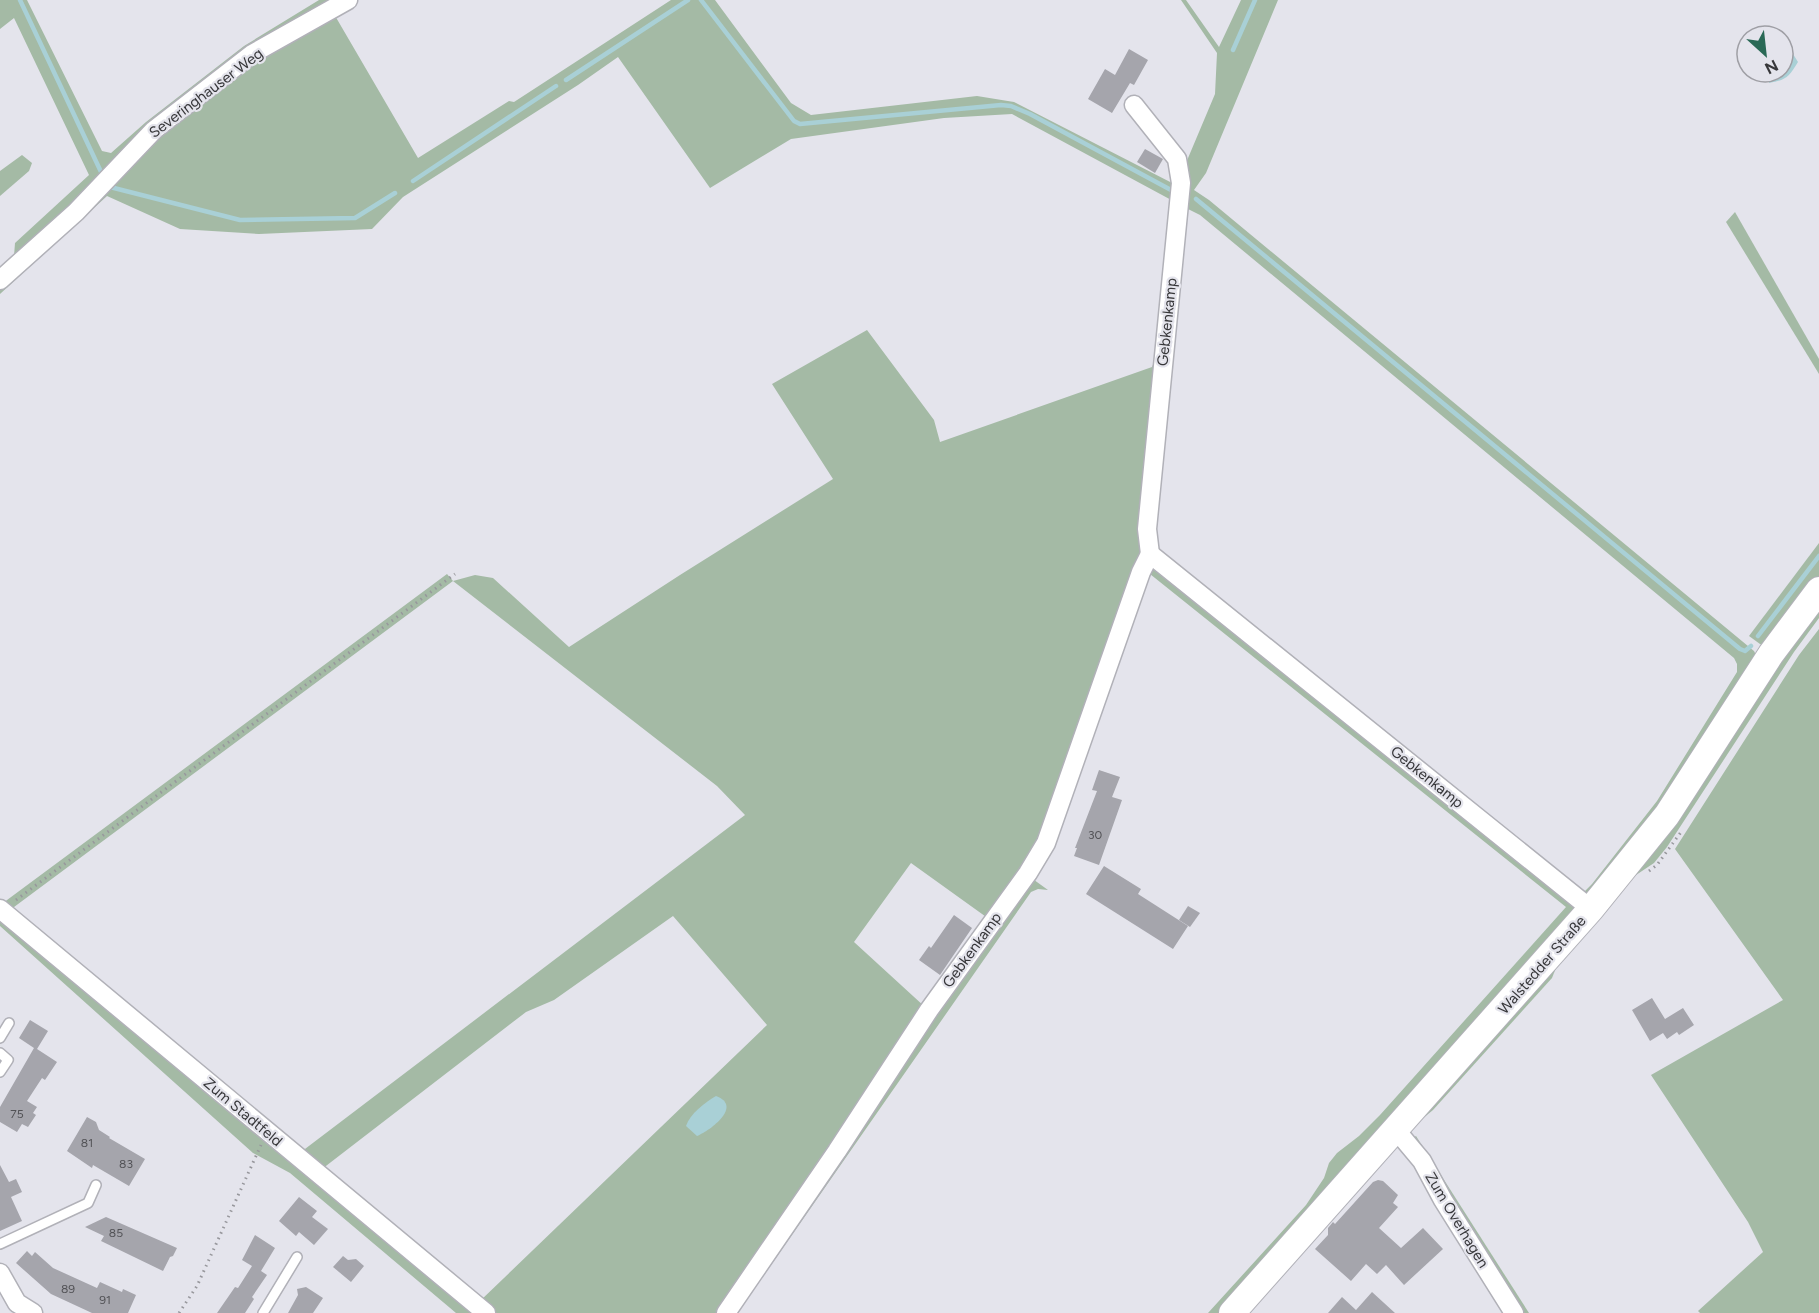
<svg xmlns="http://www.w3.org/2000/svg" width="1819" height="1313" font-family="Figtree,sans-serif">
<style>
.green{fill:#a4baa5}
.water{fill:#a9d0d6}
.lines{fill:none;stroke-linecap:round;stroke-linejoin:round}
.stream{stroke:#a9d0d6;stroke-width:4.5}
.building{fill:#a5a5ac}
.service-casing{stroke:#b1b1b8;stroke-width:12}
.minor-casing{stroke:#b1b1b8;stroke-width:21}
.secondary-casing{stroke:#b1b1b8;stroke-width:28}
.path{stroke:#97979c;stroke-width:3;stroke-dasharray:1.5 4.5;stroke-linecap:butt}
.service{stroke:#fff;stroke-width:9}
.minor{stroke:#fff;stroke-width:18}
.secondary{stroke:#fff;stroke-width:26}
.labels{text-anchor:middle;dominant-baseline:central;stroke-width:4.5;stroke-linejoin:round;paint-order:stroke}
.number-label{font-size:12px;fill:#525256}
.street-label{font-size:15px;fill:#37373a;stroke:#e4e4ec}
</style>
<rect width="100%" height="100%" fill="#e4e4ec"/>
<g class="green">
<polygon points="0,0 27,0 102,151 111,153 146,122 244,46 319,0 341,0 251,52 75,205 14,256 15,243 89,175 14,18 0,29"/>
<polygon points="671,0 715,0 791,103 811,115 977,96 1014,102 1176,185 1175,202 1012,114 944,118 791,139 710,188 618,57 578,85 403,197 372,229 259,234 180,229 107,196 0,294 0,285 157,134 256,58 334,14 418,158 509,101 514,102"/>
<polygon points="1181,0 1186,0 1219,47 1241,0 1278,0 1206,173 1194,190 1209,200 1754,651 1758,659 1757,664 1595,898 1575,893 1585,891 1592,884 1657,801 1737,672 1737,664 1734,658 1200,215 1184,207 1183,170 1215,94 1217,53"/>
<polygon points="22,155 32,163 29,171 0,196 0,171"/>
<polygon points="1735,212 1819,359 1819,374 1726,222"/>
<polygon points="867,330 934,420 940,442 1152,367 1159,351 1142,555 1042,843 989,919 911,863 854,942 925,1007 722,1313 495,1313 480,1301 767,1025 673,916 554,1000 526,1012 322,1169 301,1152 745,815 717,786 453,581 10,910 3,903 447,574 453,581 475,575 493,578 569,647 680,575 833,479 772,384"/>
<polygon points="1819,543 1819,580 1766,646 1760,644 1749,636"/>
<polygon points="1153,566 1578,907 1222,1313 1208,1313 1306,1205 1324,1178 1329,1163 1337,1153 1359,1136 1380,1115 1566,907 1150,574"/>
<polygon points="1819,603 1819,618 1794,652 1667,847 1654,863 1633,877"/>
<polygon points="1819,629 1819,1313 1700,1313 1698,1311 1763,1252 1748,1222 1651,1075 1783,1000 1675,849 1799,655"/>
<polygon points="1030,877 1048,890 1038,889 1031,892 757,1285 746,1292"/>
<polygon points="0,913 478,1313 456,1313 290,1173 253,1153 0,926"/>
<polygon points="1561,955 1552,978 1433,1110 1405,1133"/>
<polygon points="1416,1136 1529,1313 1518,1313 1410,1140"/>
</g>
<g class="water">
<path d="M1783 44 1793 54 1798 62C1789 77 1786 80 1769 83L1770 72H1783Z"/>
<path d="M716 1096C743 1106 711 1130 697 1136L686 1126C690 1114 704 1103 716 1096Z"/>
</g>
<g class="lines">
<g class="stream">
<polyline points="20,0 102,174"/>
<polyline points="701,0 794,121 800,124 1001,105 1011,106 1030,114 1171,190"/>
<polyline points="1233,50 1255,0"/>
<polyline points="566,80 688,0"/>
<polyline points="413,181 556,86"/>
<polyline points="110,187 240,220 355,218 395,193"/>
<polyline points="1196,199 1740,649 1745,651 1751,646"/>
<polyline points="1758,636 1819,556"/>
</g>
</g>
<g class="building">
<polygon points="1129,49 1148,60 1134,85 1130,83 1112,113 1088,99 1105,69 1115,75"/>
<polygon points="1145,149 1163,159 1155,173 1137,162"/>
<polygon points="1099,770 1120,777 1112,797 1122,800 1099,865 1074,856 1077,848 1075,848 1097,791 1092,790"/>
<polygon points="1104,866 1141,889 1138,894 1188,926 1173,949 1086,894"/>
<polygon points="1188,906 1200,913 1190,927 1179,920"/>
<polygon points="954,915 972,928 940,975 919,960 929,946 931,948"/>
<polygon points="1652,998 1665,1019 1683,1008 1694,1025 1679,1035 1677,1032 1667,1039 1663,1033 1650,1041 1632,1010"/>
<polygon points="30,1020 48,1031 37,1049 57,1062 45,1080 42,1078 27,1101 37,1107 33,1113 36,1115 28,1127 22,1124 17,1132 0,1122 0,1107 34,1048 19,1038"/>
<polygon points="87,1117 96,1122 99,1130 110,1137 109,1138 145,1159 129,1186 93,1165 92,1168 67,1151"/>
<polygon points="0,1165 9,1182 16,1179 22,1192 11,1197 22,1221 0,1231"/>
<polygon points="1378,1180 1383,1181 1398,1195 1393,1203 1398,1207 1379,1228 1401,1248 1423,1228 1443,1249 1404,1285 1386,1265 1377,1274 1366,1264 1351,1281 1315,1249 1328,1235 1328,1228 1333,1222 1335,1224 1373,1182"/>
<polygon points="299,1197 317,1211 312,1217 328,1229 314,1245 299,1232 296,1236 279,1221"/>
<polygon points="106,1217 177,1248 173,1256 170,1257 163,1271 101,1241 104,1236 85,1227"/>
<polygon points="255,1235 275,1248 261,1271 267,1275 252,1297 254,1299 245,1313 217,1313 235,1287 238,1288 252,1266 242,1260"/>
<polygon points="27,1251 32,1256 35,1252 53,1268 97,1288 100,1282 122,1292 123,1289 136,1295 128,1313 92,1313 51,1294 16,1263"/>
<polygon points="343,1256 348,1260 356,1259 364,1266 351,1282 333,1267"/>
<polygon points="306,1287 323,1298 313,1313 288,1313 298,1295 297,1289"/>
<polygon points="1372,1292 1395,1313 1328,1313 1342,1297 1356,1310"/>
</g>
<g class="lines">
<defs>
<g id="service">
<polyline points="0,1038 9,1023"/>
<polyline points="0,1053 8,1060 0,1072"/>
<polyline points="0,1244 88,1203 96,1185"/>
<polyline points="263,1313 297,1257"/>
</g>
<g id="minor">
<polyline points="1134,105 1177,159 1181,183 1147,529 1150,554"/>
<polyline points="0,280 76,212 154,130 252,54 348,0"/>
<polyline points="0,909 486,1313"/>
<polyline points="1396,1130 1422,1161 1443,1200 1514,1313"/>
<polyline points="0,1273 17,1303 33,1313"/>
<polyline points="726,1313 837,1151 929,1010 1028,873 1046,843 1141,572 1150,554 1591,909"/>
</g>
<polyline id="secondary" points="1232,1313 1591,909 1667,815 1771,654 1819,590"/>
</defs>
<use href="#service" class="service-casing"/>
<use href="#minor" class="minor-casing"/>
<use href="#secondary" class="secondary-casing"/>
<g class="path">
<polyline points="1649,871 1657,865 1681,832"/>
<polyline points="16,900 455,574"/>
<polyline points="179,1313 197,1286 261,1145"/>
</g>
<use href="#service" class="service"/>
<use href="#minor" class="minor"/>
<use href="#secondary" class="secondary"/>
</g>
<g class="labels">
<g class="number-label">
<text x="1095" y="835">30</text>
<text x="17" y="1114">75</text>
<text x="87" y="1143">81</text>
<text x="126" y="1164">83</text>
<text x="116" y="1233">85</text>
<text x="68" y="1289">89</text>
<text x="105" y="1300">91</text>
</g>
<g class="street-label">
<text transform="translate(206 93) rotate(-37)">Severinghauser Weg</text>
<text transform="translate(1167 322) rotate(-84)">Gebkenkamp</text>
<text transform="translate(1427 777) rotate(39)">Gebkenkamp</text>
<text transform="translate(972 950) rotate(-54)">Gebkenkamp</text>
<text transform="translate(1542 965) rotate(-49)">Walstedder Straße</text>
<text transform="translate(243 1112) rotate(40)">Zum Stadtfeld</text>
<text transform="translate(1457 1220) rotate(59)">Zum Overhagen</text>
</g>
</g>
<g transform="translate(1765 54) rotate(153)"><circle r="28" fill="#e4e4ec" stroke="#9f9fa5" stroke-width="1.5"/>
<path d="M0-4.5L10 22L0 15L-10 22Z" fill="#2a6956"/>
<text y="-9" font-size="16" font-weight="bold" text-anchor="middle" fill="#37373a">N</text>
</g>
</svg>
